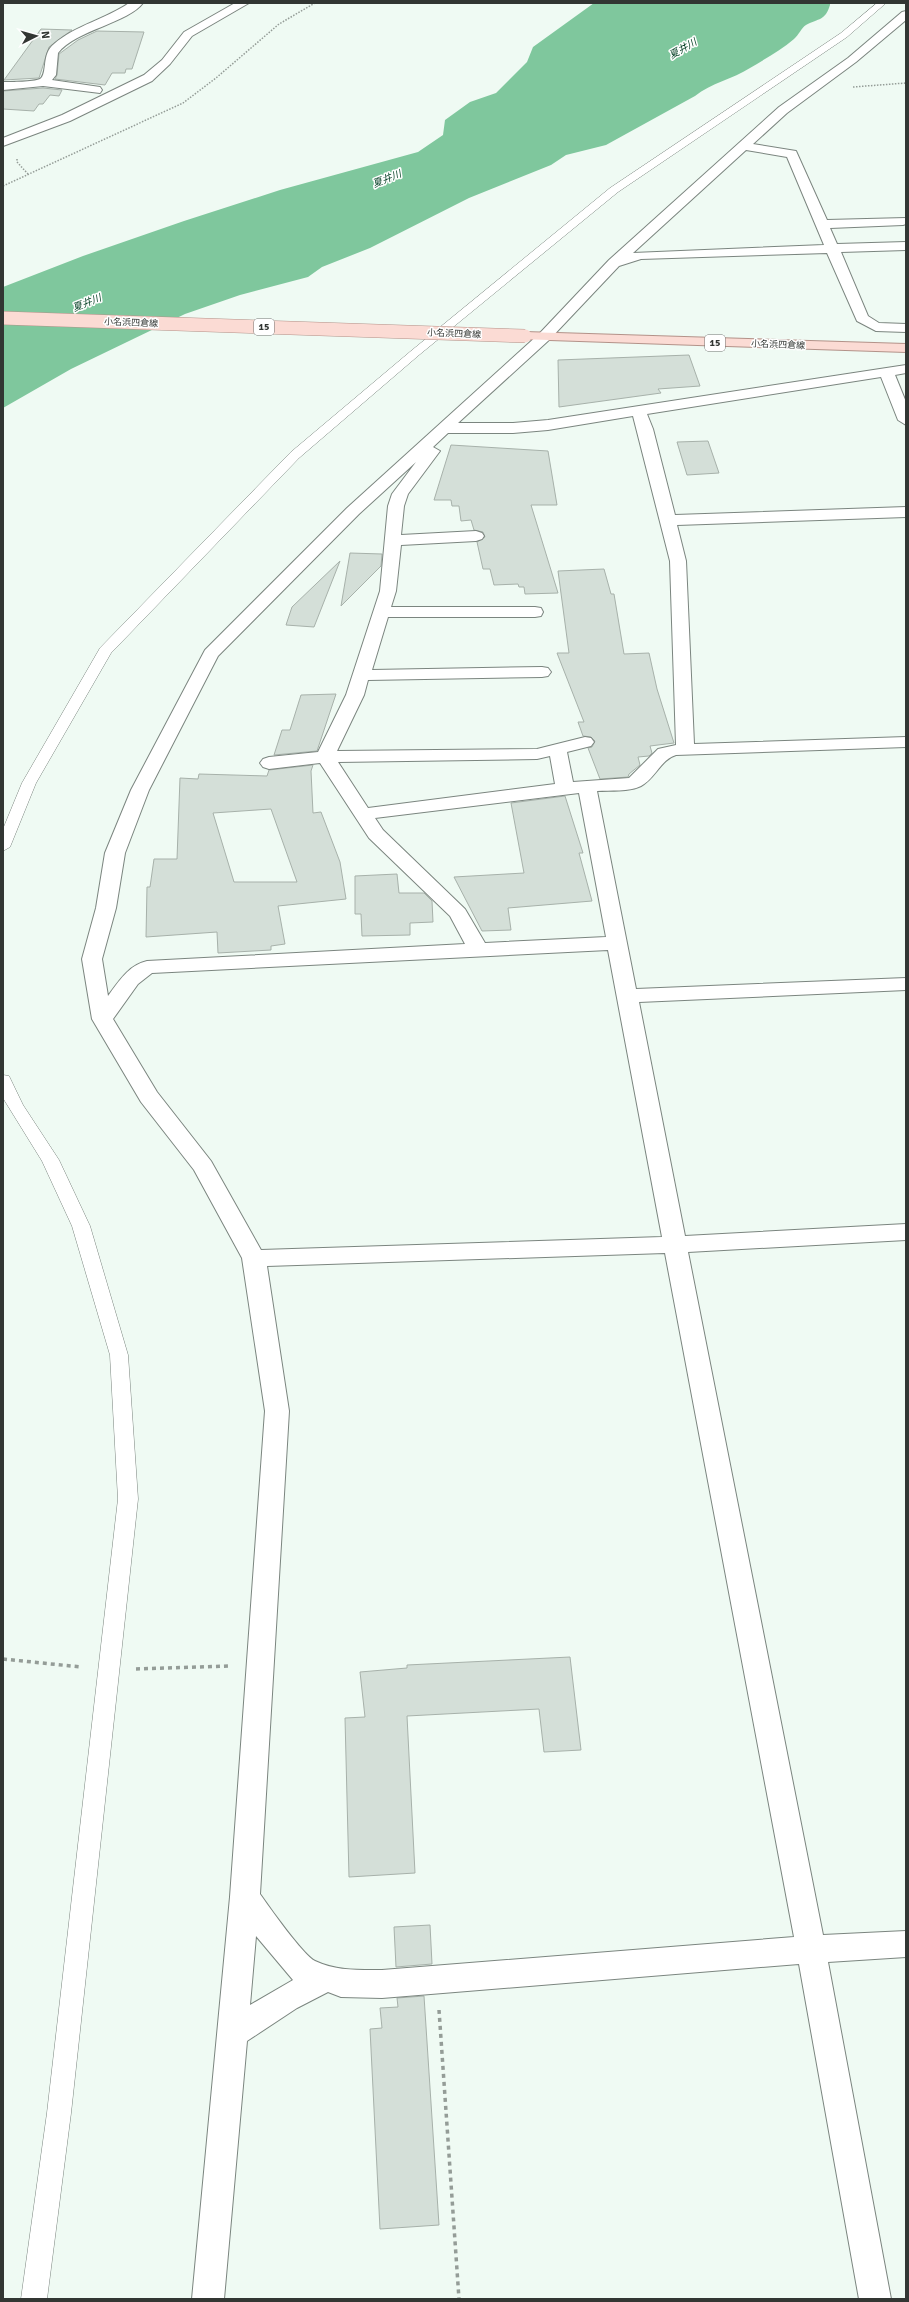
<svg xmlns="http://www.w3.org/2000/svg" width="909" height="2302" font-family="Signika,'Noto Sans JP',sans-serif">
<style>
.water{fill:#7fc79d}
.building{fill:#d4dfd8;stroke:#a7b1aa;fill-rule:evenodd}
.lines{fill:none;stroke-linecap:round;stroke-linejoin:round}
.lane-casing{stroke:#7b857f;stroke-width:1}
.street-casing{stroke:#7b857f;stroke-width:2}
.primary-casing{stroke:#b39289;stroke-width:2}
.path-far1{stroke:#949c97;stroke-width:1.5;stroke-dasharray:1.5 1.5;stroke-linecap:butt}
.path{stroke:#949c97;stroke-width:3.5;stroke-dasharray:4 4;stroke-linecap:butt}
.lane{fill:#fff;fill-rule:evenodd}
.street{fill:#fff;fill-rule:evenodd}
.primary{fill:#fbdbd4;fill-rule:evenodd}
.primary-bridge-casing{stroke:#b39289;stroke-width:14;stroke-linecap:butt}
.primary-bridge{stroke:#fbdbd4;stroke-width:13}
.labels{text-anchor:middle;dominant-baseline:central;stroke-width:3;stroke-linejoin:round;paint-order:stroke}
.far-street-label{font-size:9px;fill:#323633;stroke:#fff}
.far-water-label{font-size:10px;font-style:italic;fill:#094429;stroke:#fff}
.shield{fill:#fff;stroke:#707270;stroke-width:1}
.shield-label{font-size:10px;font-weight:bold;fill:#323633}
</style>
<rect width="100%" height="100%" fill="#effaf3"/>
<path class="water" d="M594 3H830V5C825 21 819 18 806 25 801 28 799 35 794 39 781 50 765 59 750 68 733 79 711 83 695 96L606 145 566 155 551 165 469 198 370 248 322 267 308 277 240 295 185 314 71 369 3 408V287L83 256 184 221 280 190 418 152 443 135 445 120 470 102 496 93 527 62 533 47Z"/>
<g class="building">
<polygon points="41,29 72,30 49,47 39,78 4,80"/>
<polygon points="97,31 144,32 132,69 126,69 125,73 112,73 105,85 55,79 57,75 59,54 78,40"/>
<polygon points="43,88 62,90 59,96 50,95 43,104 39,104 34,111 3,109 3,91"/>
<polygon points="689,355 700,386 658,389 661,393 559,407 558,360"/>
<polygon points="708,441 719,473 687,475 677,442"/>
<polygon points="451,445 548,451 557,505 531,505 558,593 525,594 524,587 519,587 518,584 494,585 490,569 483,569 477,542 485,537 483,532 474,530 471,520 461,521 459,506 452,506 451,500 434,500"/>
<polygon points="350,553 382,554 381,566 341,606"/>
<polygon points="340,561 314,627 286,625 292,607"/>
<polygon points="604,569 611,594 614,594 624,654 649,653 657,689 674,743 650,746 652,753 649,756 638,757 640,765 629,774 628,777 600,779 588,748 592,747 595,741 591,737 583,736 578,722 584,722 557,653 569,653 558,571"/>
<polygon points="336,694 317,751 274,755 282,730 290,730 301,695"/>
<path d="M313 765 311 771 313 813 321 812 340 862 346 899 278 906 285 944 271 946V950L218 953 217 932 146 937 147 887H150L154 859H177L180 778 198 779 199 774 267 776 269 770ZM271 809 297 882H234L213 813Z"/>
<polygon points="565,796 583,853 579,853 592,901 508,908 511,930 482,931 454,877 524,873 511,803"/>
<polygon points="397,874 399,893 424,893 432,901 433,922 410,923 410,935 362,936 361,914 355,914 355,876"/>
<polygon points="570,1657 581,1750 544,1752 539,1709 407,1716 415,1873 349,1877 345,1718 365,1717 360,1672 407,1668 407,1665"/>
<polygon points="430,1925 432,1964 396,1967 394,1927"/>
<polygon points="424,1996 439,2225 380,2229 370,2029 382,2028 380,2008 398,2007 397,1998"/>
</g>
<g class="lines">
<defs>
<g id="lane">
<polygon points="877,3 886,3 847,37 618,192 419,355 299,458 111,653 36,783 10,847 3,851 3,829 22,783 100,648 291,452 411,351 610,188 841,33"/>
<polygon points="3,1075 9,1076 23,1105 59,1160 90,1226 128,1355 138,1499 71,2113 47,2299 21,2299 47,2113 118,1499 110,1355 72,1226 42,1161 3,1098"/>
</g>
<g id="street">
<path d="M129 3H143C128 23 76 30 58 53L56 75 52 80 100 87 102 90 100 93 43 86 3 90V82C12 82 33 82 40 79 48 74 41 54 54 44 76 25 106 19 129 3Z"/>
<polygon points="235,3 249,3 192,36 170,64 152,81 70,121 3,146 3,138 62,115 144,75 162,60 184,32"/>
<path d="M906 11V20L856 62 787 113 753 144 796 151 827 220 906 218V224L903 225 830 228 837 244 906 242V250L841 252 868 316 879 323 906 324V332L876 331 857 321 827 253 641 259 619 266 549 340 458 423H513L548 420 906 365V373L895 375 906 402V425L898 420 881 377 647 414 653 429 675 515 906 507V517L677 525 686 561 694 744 906 737V747L676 755C661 759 655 779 641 786 629 792 610 790 597 791L636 989 906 978V990L639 1002 685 1236 906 1224V1240L688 1252 823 1935 906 1931V1957L828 1962 891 2299H859L799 1964 382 1998 341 1997 328 1992 297 2008 247 2041 224 2299H192L230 1897 265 1411 242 1258 194 1170 141 1102 92 1019 82 959 96 908 105 853 131 790 205 650 347 508 539 334 609 260 779 107 848 58 902 12ZM746 150 787 157 824 245 633 253ZM633 416 670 561 676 745 658 749 629 778 573 782 567 752 591 746 594 742 591 738 585 737 537 749 337 751 364 695 368 680 542 677 548 676 551 672 548 668 542 667 372 670 388 617H535L541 616 543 612 541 608 535 607H391L396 591 401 545 476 541 482 539 484 536 482 533 476 531 401 535 404 506 408 494 440 451 433 447 448 433H513L548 430ZM416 462 392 494 388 506 380 591 346 695 318 752 269 757 263 759 260 763 263 767 269 769 320 763 369 838 450 916 465 944 147 961C129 965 119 981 108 996L102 959 116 908 125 853 149 790 218 656 359 514ZM550 756 555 784 368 808 338 762 537 759ZM579 793 606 937 485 943 465 909 383 830 375 818ZM608 950 662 1237 261 1250 211 1161 157 1092 113 1019 138 984 152 973ZM665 1253 794 1937 382 1970C359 1970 336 1971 315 1961 303 1955 269 1907 260 1894L289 1411 267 1266ZM256 1936 293 1980 250 2005Z"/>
</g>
<polygon id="primary" points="525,332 906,344 906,352 520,339 518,336 520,333"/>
</defs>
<use href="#lane" class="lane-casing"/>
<use href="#street" class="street-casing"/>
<use href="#primary" class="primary-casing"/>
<g class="path-far1">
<polyline points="853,87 906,83"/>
<polyline points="17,159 17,162 28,174"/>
<polyline points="3,186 183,103 216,78 279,24 315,3"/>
</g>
<g class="path">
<polyline points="3,1659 81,1667"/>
<polyline points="136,1669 229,1666"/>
<polyline points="439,2010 459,2299"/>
</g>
<use href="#lane" class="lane"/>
<use href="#street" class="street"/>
<use href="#primary" class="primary"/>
<defs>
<polyline id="primary-bridge" points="3,318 525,336"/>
</defs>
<use href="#primary-bridge" class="primary-bridge-casing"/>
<use href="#primary-bridge" class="primary-bridge"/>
</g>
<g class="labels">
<g class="far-street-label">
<text transform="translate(131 323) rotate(2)">小名浜四倉線</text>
<text transform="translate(454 334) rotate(2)">小名浜四倉線</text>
<text transform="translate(778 345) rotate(2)">小名浜四倉線</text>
</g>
<g class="far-water-label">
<text transform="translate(683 49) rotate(-30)">夏井川</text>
<text transform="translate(387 179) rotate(-22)">夏井川</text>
<text transform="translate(87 303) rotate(-22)">夏井川</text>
</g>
<g class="shield">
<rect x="254" y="319" width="20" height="16" rx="3"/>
<rect x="705" y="335" width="20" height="16" rx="3"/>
</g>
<g class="shield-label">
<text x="264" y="327">15</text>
<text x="715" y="343">15</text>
</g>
</g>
<rect width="909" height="2302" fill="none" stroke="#323633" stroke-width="8"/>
<g transform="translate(36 36) rotate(84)" stroke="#ffffff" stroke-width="3" paint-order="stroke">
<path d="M0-3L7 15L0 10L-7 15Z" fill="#323633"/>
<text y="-6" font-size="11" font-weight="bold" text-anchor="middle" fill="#323633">N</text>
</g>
</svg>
